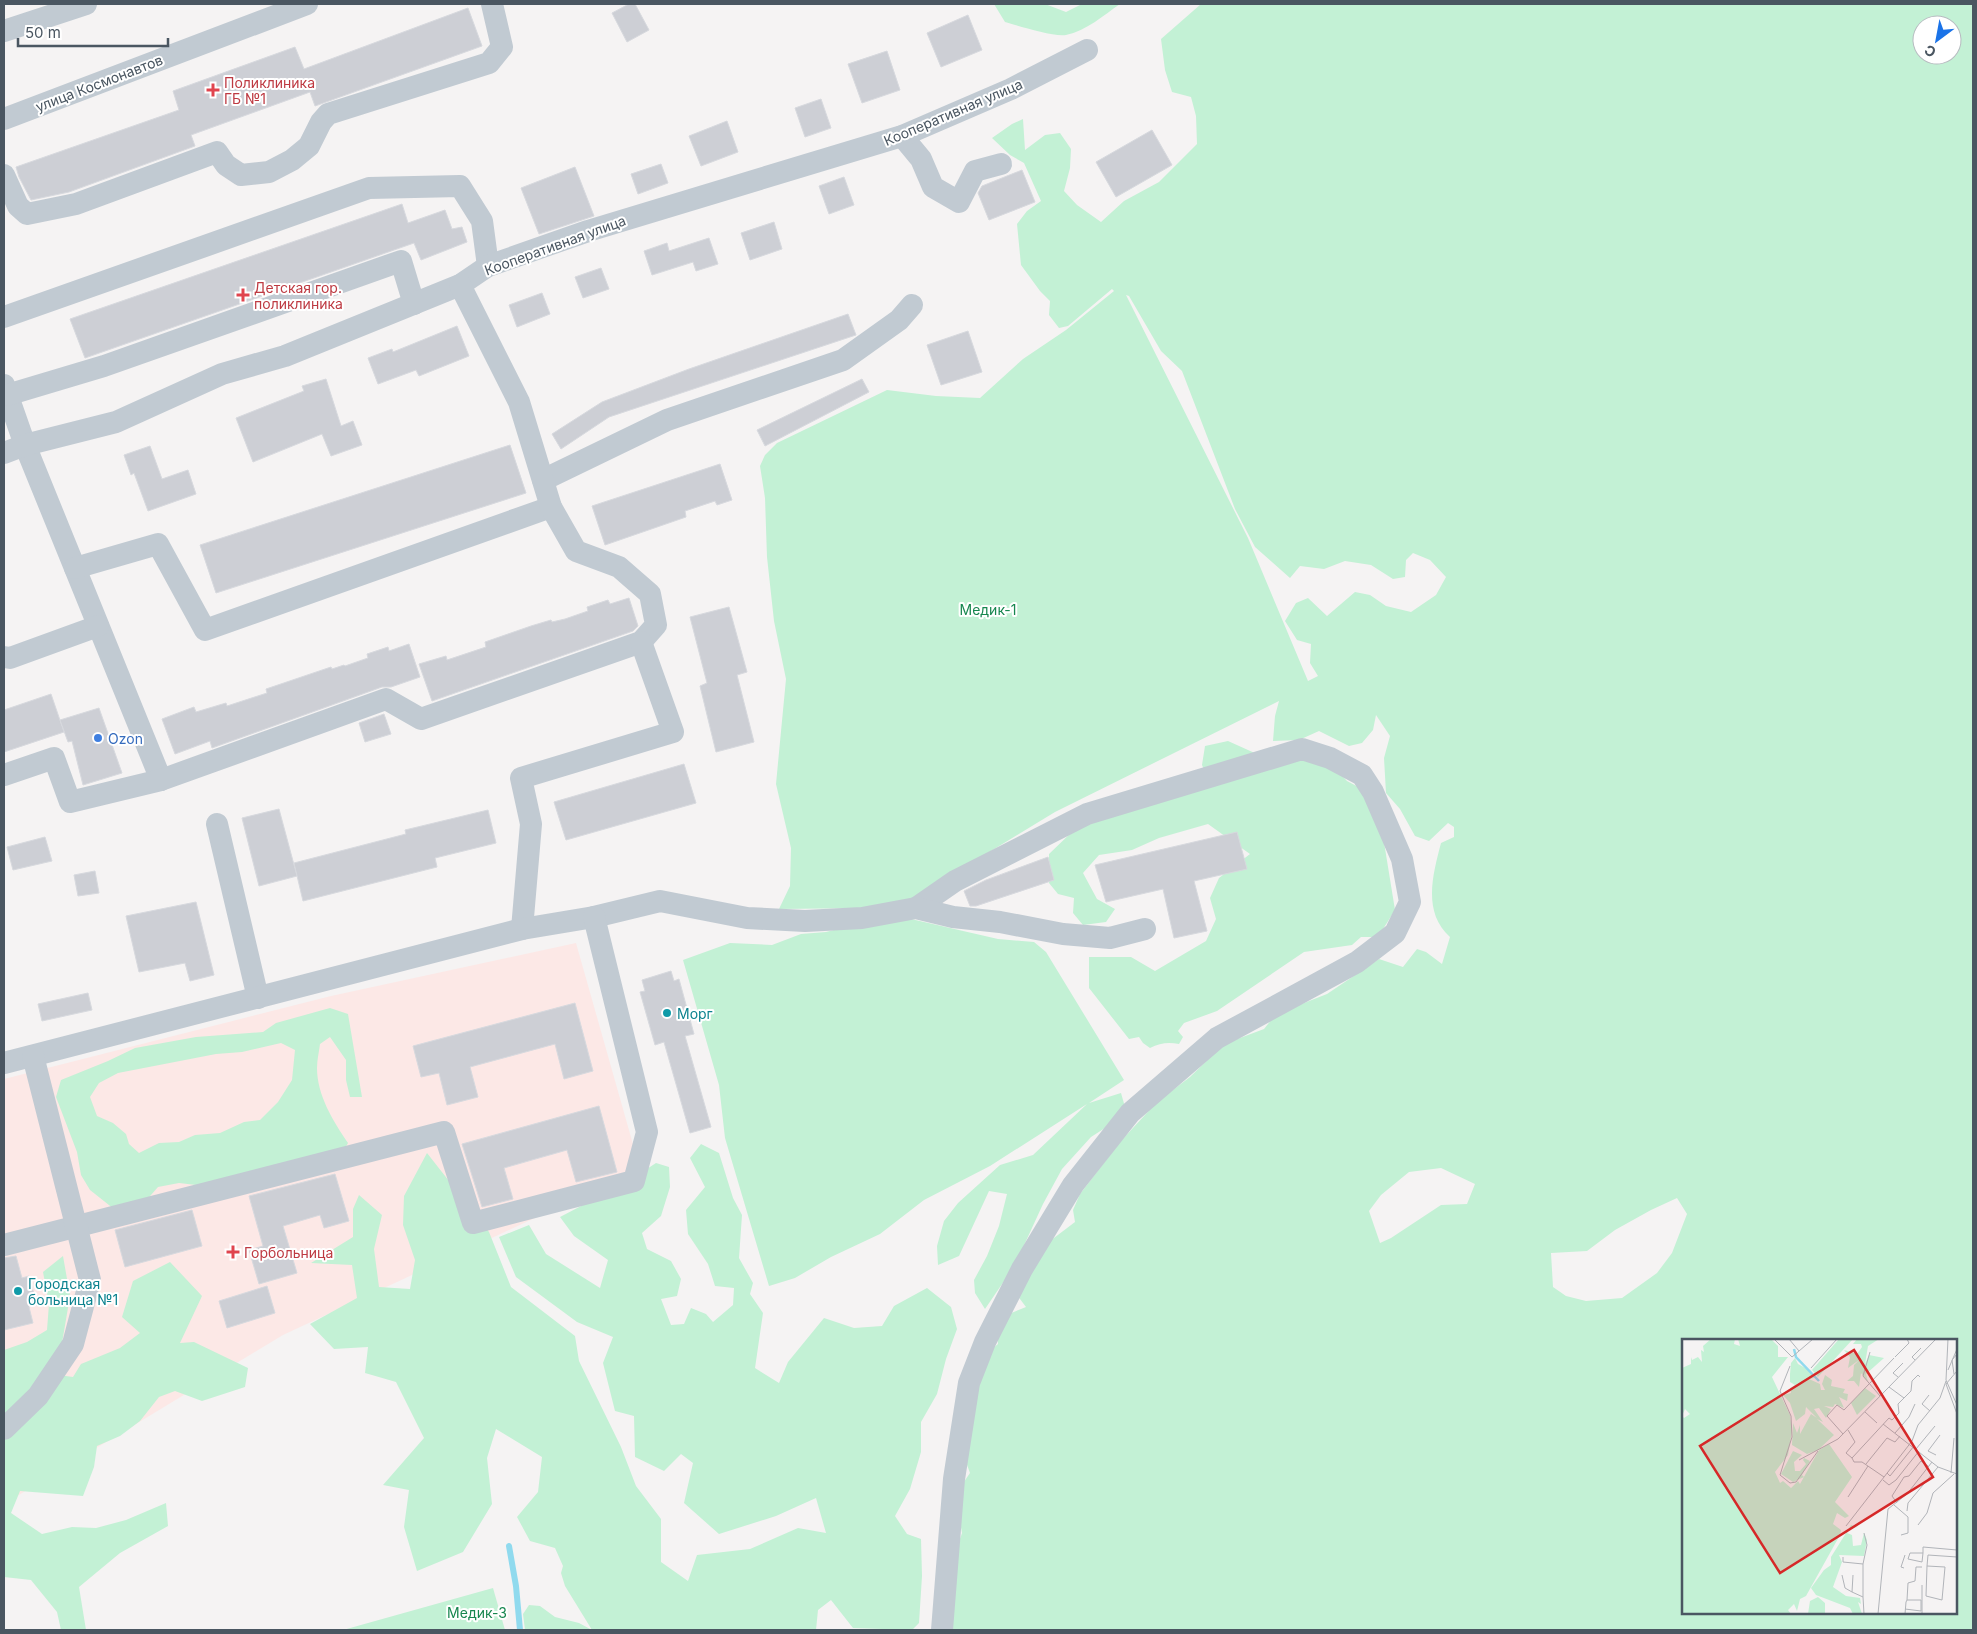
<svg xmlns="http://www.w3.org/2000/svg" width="1977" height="1634" font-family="Inter,sans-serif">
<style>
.medical{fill:#fce8e6}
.green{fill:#c3f1d5;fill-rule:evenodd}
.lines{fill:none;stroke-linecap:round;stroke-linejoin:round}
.stream{stroke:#90daee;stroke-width:6}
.building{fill:#cdcfd5;stroke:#d7d9de}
.minor{stroke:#c1cad2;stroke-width:22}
.health-dot{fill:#e0444e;stroke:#fff;stroke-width:2}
.shop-dot{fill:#3f7fe0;stroke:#fff;stroke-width:2}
.culture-dot{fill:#0f9aa8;stroke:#fff;stroke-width:2}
.labels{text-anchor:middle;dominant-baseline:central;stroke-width:4;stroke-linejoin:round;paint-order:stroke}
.health-label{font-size:14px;fill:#be3a42;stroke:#fff;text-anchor:start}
.street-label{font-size:14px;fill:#4a5661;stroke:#fff}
.park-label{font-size:14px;fill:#17864f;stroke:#fff}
.shop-label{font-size:14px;fill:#366cbe;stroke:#fff;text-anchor:start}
.culture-label{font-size:14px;fill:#0d838f;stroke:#fff;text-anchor:start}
.inset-river{fill:none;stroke:#90daee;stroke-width:2.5}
.inset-road{fill:none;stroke:#b1b4b9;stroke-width:1}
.view{fill:#d62828;fill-opacity:0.15;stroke:#d62828;stroke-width:2.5}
.inset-edge{fill:none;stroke:#4a5661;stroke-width:2.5}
</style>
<rect width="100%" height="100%" fill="#f5f3f3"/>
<polygon class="medical" points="576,943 640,1169 283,1335 4,1504 4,1079 331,996"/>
<g class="green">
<path d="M994 4H1045L1066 12 1082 4H1120C1104 15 1086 31 1066 35 1053 37 1019 26 1005 22Z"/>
<path d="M1201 4H1973V1630H948L951 1565 962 1533 958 1511 959 1489 970 1473 966 1462V1442L986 1354 998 1344 997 1329 1009 1314 1026 1307 1017 1295 1046 1244 1075 1222 1073 1210 1080 1194 1120 1142 1157 1102 1190 1077 1224 1044 1264 1029 1276 1014 1327 994 1379 959 1403 967 1417 949 1426 952 1442 964 1450 937C1422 912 1433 874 1441 843L1454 837V827L1448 823 1429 841 1415 836 1400 809 1386 793 1384 758 1390 736 1376 715 1373 730 1362 743 1349 746 1319 731 1299 740 1273 741 1275 716 1279 701 1055 812 904 904 870 908 779 909 790 886 791 848 776 784 786 679 774 621 767 557 765 498 760 466 765 455 777 443 887 390 936 396 980 398 1023 359 1066 330 1114 291 1112 289 1068 326 1059 328 1049 315 1050 301 1040 291 1021 265 1017 224 1027 211 1041 201 1024 163 1010 155 992 138 1012 124 1023 119 1025 150 1045 135 1060 133 1071 149 1070 168 1064 191 1077 205 1101 222 1124 201 1159 182 1197 144 1196 116 1191 97 1172 92 1165 70 1161 39ZM1922 25H1952V55H1922ZM1126 295 1129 296 1161 351 1182 371 1235 509 1255 547 1290 578 1300 566 1324 569 1345 561 1371 565 1393 579 1405 577 1406 560 1413 553 1430 560 1446 577 1436 595 1411 612 1386 606 1370 595 1355 592 1327 616 1308 598 1296 603 1285 621 1297 640 1311 644 1310 663 1318 676 1308 681 1248 538ZM1441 1168 1475 1184 1467 1204 1441 1205 1391 1238 1380 1243 1369 1211 1381 1195 1409 1172ZM1677 1198 1687 1214 1672 1253 1657 1273 1622 1298 1586 1301 1566 1296 1553 1287 1551 1253 1587 1251 1615 1230 1651 1210ZM1683 1340H1956V1613H1683Z"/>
<path d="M1228 741 1268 759 1298 757 1330 763 1347 781 1362 789 1383 836 1395 910 1378 937H1361L1352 945 1304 952 1217 1011 1184 1023 1178 1031 1183 1037 1179 1044C1168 1042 1160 1043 1150 1048L1143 1043 1139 1037 1129 1039 1089 988V957H1131L1155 971 1206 941 1216 919 1210 898 1219 878 1250 854 1208 824 1159 838 1132 850 1099 855 1083 873 1097 899 1115 909 1106 922 1083 925 1073 913 1074 898 1058 894 1049 883V854L1075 829 1208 779 1202 765 1205 746Z"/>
<polygon points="911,919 998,939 1034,942 1046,952 1124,1080 1089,1103 1121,1093 1127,1114 1091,1137 1062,1169 1043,1204 1015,1265 985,1309 975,1293 974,1280 987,1256 999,1226 1007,1194 989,1191 959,1256 938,1265 937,1246 944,1221 958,1203 1000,1165 1033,1155 1087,1104 990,1166 924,1200 880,1234 831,1257 795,1278 769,1286 725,1138 719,1085 683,960 730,943 772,945 801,934 826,932 861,923"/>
<path d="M330 1008 348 1014 362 1097H350L346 1080V1060L330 1037 320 1044C319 1052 317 1060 317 1068 317 1095 333 1121 348 1143L338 1160 213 1187 179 1183 158 1187 144 1203 119 1213 90 1190 81 1175 77 1152 56 1097 61 1080 108 1061 135 1048 196 1037 263 1032 276 1023ZM281 1043 295 1050 292 1080 278 1102 260 1120 244 1122 220 1133 195 1135 179 1142 159 1143 139 1153 129 1144 126 1134 113 1123 97 1116 90 1097 99 1083 118 1073 216 1054 242 1052Z"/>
<polygon points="701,1144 719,1153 733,1198 742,1215 739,1258 753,1283 750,1294 763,1313 755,1368 779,1383 788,1362 824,1318 854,1328 882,1326 894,1306 927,1288 951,1307 957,1329 946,1359 937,1394 921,1422 921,1452 910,1489 895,1516 907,1534 921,1539 922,1576 919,1623 912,1630 853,1628 831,1600 818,1610 816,1630 525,1630 523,1614 529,1605 540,1606 555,1617 579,1623 592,1630 565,1586 561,1573 563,1566 555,1548 530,1541 517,1517 538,1492 542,1457 496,1429 487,1458 492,1504 463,1552 417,1571 404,1527 409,1490 383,1485 424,1438 396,1382 365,1373 368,1347 334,1349 310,1324 357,1298 352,1265 311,1263 353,1237 353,1209 359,1195 382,1215 374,1249 379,1287 410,1289 415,1260 403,1225 404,1196 427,1153 489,1232 511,1287 575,1336 579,1361 621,1447 636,1486 661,1519 661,1562 688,1581 697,1555 750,1549 798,1528 826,1533 816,1498 776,1516 719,1534 684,1503 693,1463 681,1454 664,1471 635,1457 634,1416 615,1411 603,1363 613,1337 577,1322 516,1277 499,1237 529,1225 546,1254 600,1288 608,1260 574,1236 560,1217 627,1182 656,1163 669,1167 670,1187 661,1216 642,1233 647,1249 671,1261 681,1279 677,1296 661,1299 671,1325 684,1324 691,1308 706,1314 713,1322 733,1305 734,1288 715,1286 708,1264 688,1234 686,1210 705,1187 690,1158"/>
<polygon points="63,1256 70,1296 61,1349 44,1373 73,1377 81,1364 120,1348 140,1333 122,1317 133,1281 170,1262 202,1296 180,1343 194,1342 248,1368 245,1387 202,1401 175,1391 159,1397 140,1421 120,1436 97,1446 94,1467 83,1496 20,1491 11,1513 42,1534 72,1527 96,1528 126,1520 166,1503 168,1526 120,1553 79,1587 86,1630 61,1630 57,1612 31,1580 4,1577 4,1350 27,1342 47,1330 49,1304 43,1272"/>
<polygon points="493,1588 505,1630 343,1630"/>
</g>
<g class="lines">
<polyline class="stream" points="509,1546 516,1586 520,1630"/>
</g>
<g class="building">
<polygon points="629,4 635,4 649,30 627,42 612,13"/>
<polygon points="468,8 482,46 315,106 310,92 191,135 195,146 69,192 31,200 19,177 16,167 179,110 173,91 295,47 304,69"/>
<polygon points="968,15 982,50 941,67 927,33"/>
<polygon points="887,51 900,90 862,103 848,64"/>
<polygon points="821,99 831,128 805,137 795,108"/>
<polygon points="727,121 738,152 701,166 689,136"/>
<polygon points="1152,130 1172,165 1116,197 1096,162"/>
<polygon points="661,164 668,183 638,194 631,174"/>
<polygon points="575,167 594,216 539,234 521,188"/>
<polygon points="1022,170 1035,202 989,220 978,193 982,186"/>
<polygon points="844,177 854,205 829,214 819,186"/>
<polygon points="402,204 408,223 445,210 452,229 462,227 467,242 421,260 414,243 85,358 70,319"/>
<polygon points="774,222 782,249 750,260 741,233"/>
<polygon points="709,238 718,264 696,271 693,262 652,275 644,251 667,243 669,251"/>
<polygon points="601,268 609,289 583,298 575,277"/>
<polygon points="542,293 550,314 517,327 509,305"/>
<polygon points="848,314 856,335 609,417 561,449 552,434 602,402 689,369"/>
<polygon points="457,326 469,356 419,376 416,370 378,384 368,358 392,349 393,352"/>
<polygon points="968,331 982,372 941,385 927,345"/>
<polygon points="326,379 341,426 353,421 362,445 331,456 322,434 253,462 236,418 304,391 302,386"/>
<polygon points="862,379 869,392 765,446 757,430"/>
<polygon points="510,445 526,493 216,593 200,545"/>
<polygon points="150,446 162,479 188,470 196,494 148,511 134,473 131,475 124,455"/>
<polygon points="720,464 732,500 717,505 715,501 685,511 686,517 605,545 592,506"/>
<polygon points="629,598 638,626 633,631 432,701 419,664 446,656 447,660 486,647 485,642 531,626 551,620 552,622 565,619 588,611 587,607 608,600 610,604"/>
<polygon points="729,607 747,672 737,675 754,742 716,752 700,686 707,683 690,617"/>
<polygon points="409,644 420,677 391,687 382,687 212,748 210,741 175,754 162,719 194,707 196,712 226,703 227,706 267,693 266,689 331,667 332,669 344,665 345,666 368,658 367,654 388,647 389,651"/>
<polygon points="51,694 64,732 4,752 4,710"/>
<polygon points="99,708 122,773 83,785 72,741 68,742 60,720"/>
<polygon points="384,714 391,734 365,742 359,723"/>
<polygon points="684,764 696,803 566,840 554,802"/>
<polygon points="279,809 297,876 259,886 242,818"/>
<polygon points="488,810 496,843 435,858 437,867 303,901 294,863 406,834 405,830"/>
<polygon points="1237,832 1247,869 1194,881 1207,931 1174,938 1163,889 1106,902 1095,865"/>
<polygon points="45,837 52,861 13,870 7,847"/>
<polygon points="1048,857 1054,880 976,906 970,906 964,891 986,880"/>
<polygon points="95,871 99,893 78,896 74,875"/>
<polygon points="196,902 214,975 190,981 185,963 139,972 126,916"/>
<polygon points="671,971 674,981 679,979 694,1034 685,1036 711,1127 690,1133 664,1042 655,1045 640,992 645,991 642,980"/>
<polygon points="88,993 92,1010 42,1021 38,1004"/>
<polygon points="575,1003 593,1071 564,1079 555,1044 470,1067 478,1097 447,1105 439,1073 421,1077 413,1046"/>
<polygon points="599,1106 617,1172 576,1182 567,1150 504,1168 513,1199 482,1207 462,1144"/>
<polygon points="335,1174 349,1221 324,1228 320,1215 283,1226 297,1273 259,1284 249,1250 263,1246 249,1196"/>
<polygon points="192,1210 202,1246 125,1267 115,1230"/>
<polygon points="16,1256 22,1278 29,1276 37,1305 29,1307 33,1323 4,1330 4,1258"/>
<polygon points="267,1286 275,1313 227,1328 219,1301"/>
</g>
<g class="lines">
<g class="minor">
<polyline points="4,31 86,4"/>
<polyline points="4,119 307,4"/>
<polyline points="902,136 921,159 933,187 959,202 975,171 1001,164"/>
<polyline points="4,175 18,206 27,214 76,204 217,152 226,165 241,175 269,172 292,160 309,146 321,122 328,114 489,63 502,47 492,4"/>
<polyline points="4,317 369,188 460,186 482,221 488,266"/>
<polyline points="4,385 25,445 161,780"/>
<polyline points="7,395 104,366 401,261 414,304"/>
<polyline points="4,453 25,445 116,422 222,374 285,356 460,285 488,266 588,231 902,136 1011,89 1087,50"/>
<polyline points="543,480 667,420 843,360 899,320 912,305"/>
<polyline points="75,568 158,544 205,630 551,507"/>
<polyline points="4,657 10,658 98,626"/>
<polyline points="4,775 54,758 70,802 161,780 386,699 421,719 641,642 656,625 650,594 619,567 576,551 551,507 519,402 460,285"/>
<polyline points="217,824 258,998"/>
<polyline points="916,908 955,881 1087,814 1302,749 1330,758 1362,775 1373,792 1402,859 1410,902 1395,933 1357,962 1217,1038 1130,1113 1073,1185 1022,1269 985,1342 969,1383 954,1479 942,1630"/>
<polyline points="522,929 531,824 521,778 673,732 641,642"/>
<polyline points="4,1063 522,929 594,917 660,901 747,918 805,921 862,918 916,908 953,917 1000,922 1063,934 1110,938 1145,929"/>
<polyline points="4,1245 444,1132 473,1223 634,1181 647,1132 594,917"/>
<polyline points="4,1429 38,1396 73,1344 90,1280 33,1056"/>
</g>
</g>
<g class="health-dot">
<path d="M210.5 82.5h5v5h5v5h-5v5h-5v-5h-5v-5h5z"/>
<path d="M240.5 287.5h5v5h5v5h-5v5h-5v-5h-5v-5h5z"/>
<path d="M230.5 1244.5h5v5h5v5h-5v5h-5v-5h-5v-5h5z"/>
</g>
<circle class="shop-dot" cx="98" cy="738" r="5"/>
<g class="culture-dot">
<circle cx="667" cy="1013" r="5"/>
<circle cx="18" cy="1291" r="5"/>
</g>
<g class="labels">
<g class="health-label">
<text x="224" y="82">Поликлиника<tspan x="224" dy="16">ГБ №1</tspan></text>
<text x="254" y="287">Детская гор.<tspan x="254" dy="16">поликлиника</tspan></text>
<text x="244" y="1252">Горбольница</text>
</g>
<g class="street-label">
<text transform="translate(99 83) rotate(-21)">улица Космонавтов</text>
<text transform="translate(953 112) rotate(-23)">Кооперативная улица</text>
<text transform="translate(555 245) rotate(-20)">Кооперативная улица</text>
</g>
<g class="park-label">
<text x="988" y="609">Медик-1</text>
<text x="477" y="1612">Медик-3</text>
</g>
<g class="shop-label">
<text x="108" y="738">Ozon</text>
</g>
<g class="culture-label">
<text x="677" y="1013">Морг</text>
<text x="28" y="1283">Городская<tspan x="28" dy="16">больница №1</tspan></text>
</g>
</g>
<g transform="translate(1682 1339)">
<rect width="275" height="275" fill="#f5f3f3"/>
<path d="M29 0H53L52 5 58 7 56 0H89L96 7V18H106L90 38 108 76 110 92 106 116 93 133 98 144 101 142 109 149 116 142 118 145 137 111 147 105 170 138 153 163 167 177 163 179 155 174 151 185 159 191 158 196 124 257 118 260 115 272 112 265 106 271 109 275H0V77L2 79 8 75 3 70 0 77V29L9 25V18L10 21 16 18 20 23 19 11 22 13 21 7ZM157 0H171L136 38 130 31ZM175 0H197L186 7 183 25 187 16 202 19 184 35 186 43 179 34 177 48 172 42H165L171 37 172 26 177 21 166 29 168 18 162 11 175 15 180 8 179 5H171ZM113 19 116 25 129 32 132 39 127 40 138 45 139 51H143L140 45 143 36 150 41 149 47 163 50 161 54 166 55 165 62 157 58 162 69 153 65 151 68 142 67 149 70 144 79 137 69 132 70 141 83 135 80 152 96 136 111 125 115 110 106 111 84 115 94 118 86V95L129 75 135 79 124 68 123 75 114 82 108 64 101 56 109 54 108 49 113 46 108 43V35L109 24ZM183 49 194 57 175 76 169 64ZM111 112 120 116 112 123 113 132H118L124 125 121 121 122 119 128 122 120 136 122 138 111 143 99 135ZM169 186 176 188 168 189 165 194 170 196 171 207 179 206 182 194 185 201 182 217 157 216 160 223 151 248 164 257 178 259 179 265 176 263 180 275H171L168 269 134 256 129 249 142 231 149 226V218ZM136 258 143 264V275H126L128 262Z" fill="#c3f1d5"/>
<path class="inset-river" d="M112 10 114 18 137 42"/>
<path class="inset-road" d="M92 0 110 18 131 0M107 0 117 12M266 0 264 41 275 66M188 13 181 37 198 57M213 18 227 4 225 0M233 21 230 18 239 9M108 27 98 52 109 77 110 98 98 136 108 144 114 143 136 112M129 29 155 0M266 31 275 10M275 32 264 45 275 75M272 35 270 21 275 15M216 38 211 34 221 24M207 48 222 59M247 56 240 65 248 72M183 73 195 84M201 85 256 128 275 135M166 91 173 103 164 114 170 119M213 94 227 78 233 65M161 95 145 77 155 66 162 71 212 19M234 110 253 87M254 116 246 112 258 96M117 121 156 100 254 0M184 125 205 99 213 103 218 97M205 134 208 137 232 107M269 134 272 99M202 138 180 123H172L170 119 207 79 210 81 217 74 216 65 229 52 230 42 236 36 238 38M201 141 207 146 214 141 237 112M166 158 186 127M215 164 210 157 222 138 227 137 239 122 246 127M212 166 226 178V194L219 196M225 172 226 164 256 128M236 186 245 174 251 154 272 135M164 187 230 102 236 86 258 59 264 42M241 214 240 223 226 220 228 214H241V208L275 211M161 218V223L181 225V258M181 225 185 206 182 194M245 227 263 228 260 261 244 257 245 227 246 216 275 218M222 229 219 228 223 216M160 236 163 249 170 253M171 236 170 253 181 258 182 275M225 261 226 244 233 242 234 228H240M196 275 206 170 225 155 250 123M223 275 224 263 225 261H239V272L223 270M240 275V246"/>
<path class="view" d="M172 11 251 138 98 234 18 107Z"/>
<rect width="275" height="275" class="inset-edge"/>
</g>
<rect width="1977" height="1634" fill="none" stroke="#4a5661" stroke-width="10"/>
<g transform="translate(1937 40) rotate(212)"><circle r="24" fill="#ffffff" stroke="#b7bbc0"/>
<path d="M0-4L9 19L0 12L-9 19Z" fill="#1a73e8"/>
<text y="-8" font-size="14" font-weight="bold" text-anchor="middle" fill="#4a5661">С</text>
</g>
<path d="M18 38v8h150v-8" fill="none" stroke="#4a5661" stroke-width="2.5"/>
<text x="25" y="38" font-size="15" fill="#4a5661" stroke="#ffffff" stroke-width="4" paint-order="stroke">50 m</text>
</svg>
